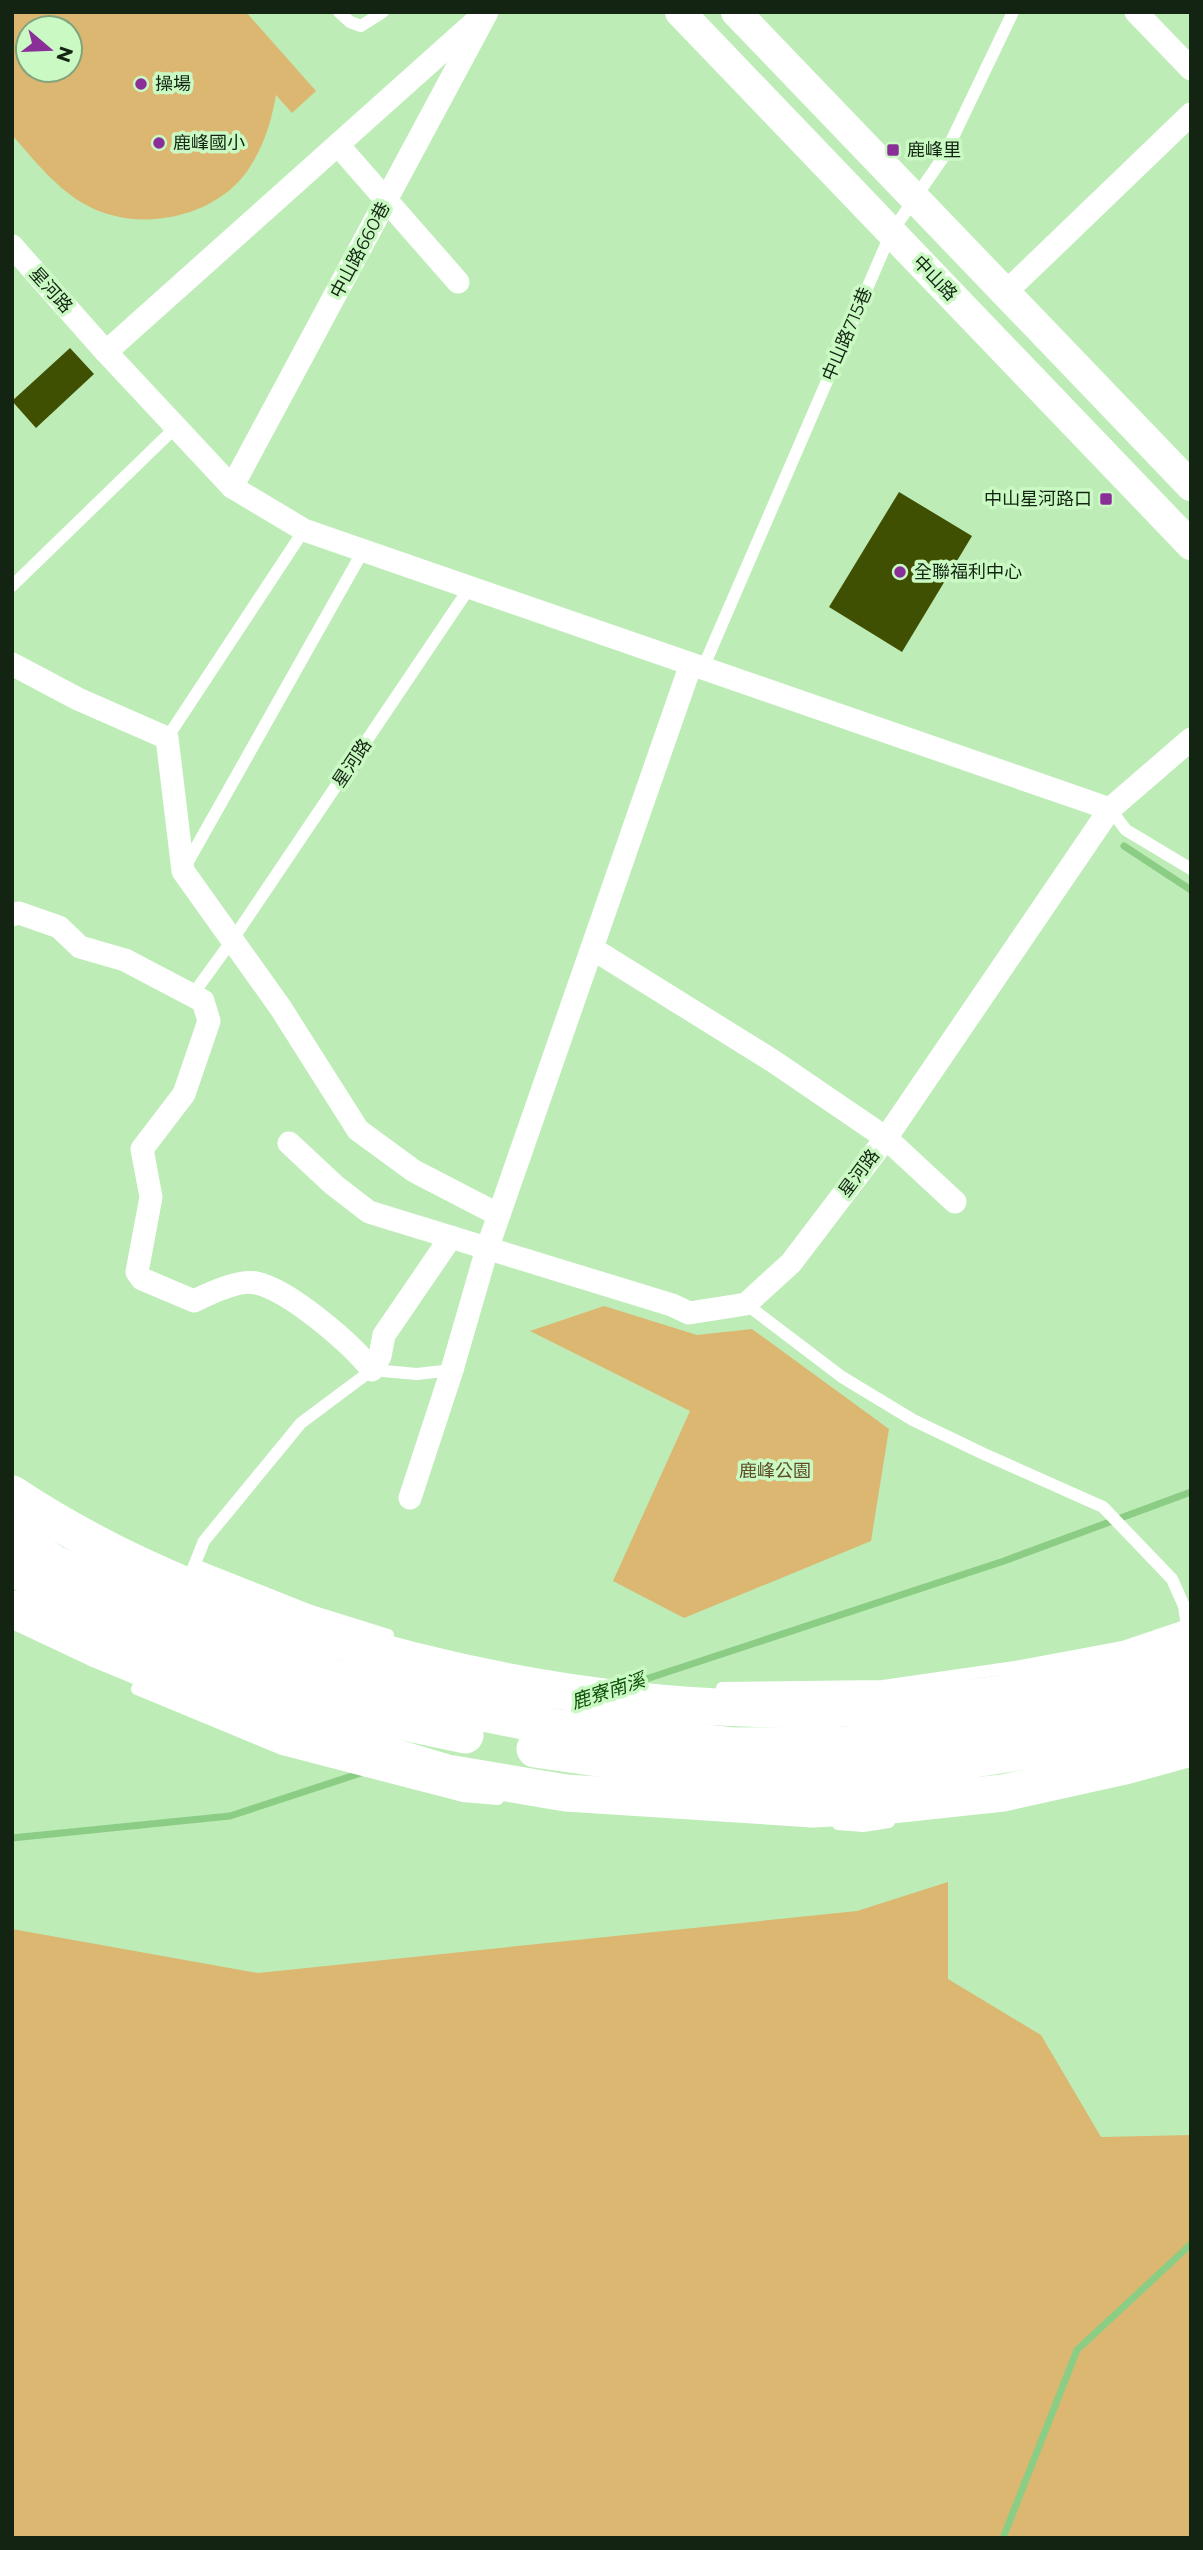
<svg xmlns="http://www.w3.org/2000/svg" width="1203" height="2550" font-family="Montserrat,'Noto Sans TC',sans-serif">
<style>
.green{fill:#dcb771;fill-rule:evenodd}
.lines{fill:none;stroke-linecap:round;stroke-linejoin:round}
.stream{stroke:#8ccd85;stroke-width:7}
.building{fill:#405003}
.service{stroke:#fff;stroke-width:12}
.minor{stroke:#fff;stroke-width:23}
.tertiary{stroke:#fff;stroke-width:30}
.primary{stroke:#fff;stroke-width:37}
.poi-dot{fill:#8a2e98;stroke:#caf9c4;stroke-width:2.5}
.labels{text-anchor:middle;dominant-baseline:central;stroke-width:7;stroke-linejoin:round;paint-order:stroke}
.poi-label{font-size:18px;fill:#132512;stroke:#caf9c4;text-anchor:start}
.street-label{font-size:18px;fill:#132512;stroke:#caf9c4}
.park-label{font-size:18px;fill:#5f4b26;stroke:#caf9c4}
.water-label{font-size:19px;font-style:italic;fill:#0e5108;stroke:#caf9c4}
</style>
<rect width="100%" height="100%" fill="#bdecb7"/>
<g class="green">
<path d="M12 12H246L316 91 292 113 276 95C271 123 264 146 248 170 216 217 141 233 90 207 58 191 36 162 12 135ZM28 28H70V70H28Z"/>
<polygon points="604,1306 697,1335 752,1329 889,1429 871,1541 684,1618 613,1581 690,1411 530,1331"/>
<polygon points="948,1882 948,1979 1041,2035 1101,2137 1191,2135 1191,2538 12,2538 12,1929 258,1973 857,1911"/>
</g>
<g class="lines">
<g class="stream">
<polyline points="1124,846 1191,890"/>
<polyline points="628,1685 1004,1561 1191,1492"/>
<polyline points="12,1838 230,1816 364,1772"/>
<polyline points="1003,2538 1077,2350 1191,2244"/>
</g>
</g>
<g class="building">
<polygon points="70,348 94,374 36,428 12,401"/>
<polygon points="899,492 972,536 902,652 829,607"/>
</g>
<g class="lines">
<g class="service">
<polyline points="339,12 350,22 361,26 383,12"/>
<polyline points="12,586 177,426"/>
<polyline points="703,668 891,233 944,156 1013,12"/>
<polyline points="167,738 304,530"/>
<polyline points="1110,809 1126,830 1191,869"/>
<polyline points="185,867 363,551"/>
<polyline points="201,998 196,990 233,939 470,587"/>
<polyline points="746,1304 842,1377 913,1420 984,1454 1103,1507 1172,1579 1184,1606 1187,1626"/>
<polyline points="195,1565 311,1611 388,1635"/>
<polyline points="187,1583 204,1541 301,1423 372,1370 417,1374 452,1370"/>
<polyline points="145,1672 137,1689 282,1749 463,1796 498,1799"/>
<polyline points="722,1688 883,1686 1015,1667 1123,1647 1191,1624"/>
<polyline points="838,1824 863,1826 889,1822"/>
</g>
<g class="minor">
<polyline points="1136,12 1191,69"/>
<polyline points="338,145 458,282"/>
<polyline points="12,246 106,352 232,487 304,530 1110,809"/>
<polyline points="1005,293 1191,114"/>
<polyline points="106,352 476,21"/>
<polyline points="232,487 487,12"/>
<polyline points="12,664 78,699 167,738 183,871 280,1007 358,1130 414,1171 499,1215"/>
<path d="M12 915 19 913 59 927 80 947 125 960 203 1001 209 1021 184 1094 142 1149 151 1197 137 1272 142 1279 194 1301C208 1294 239 1279 256 1283 289 1290 351 1343 372 1370L380 1356 384 1335 451 1237"/>
<polyline points="593,949 773,1061 886,1138 955,1202"/>
<polyline points="289,1143 334,1185 369,1212 672,1305 689,1313 746,1304 791,1263 886,1138 1110,809 1191,739"/>
<polyline points="410,1498 452,1370 487,1249 691,664"/>
</g>
<g class="tertiary">
<polyline points="680,12 1191,545"/>
<polyline points="736,12 1191,486"/>
</g>
<g class="primary">
<path d="M12 1494C108 1558 215 1602 325 1636 602 1722 912 1739 1191 1649"/>
<polyline points="12,1536 53,1563 202,1630 336,1678 439,1704 558,1728 734,1746 849,1745 969,1733 1104,1708 1191,1678"/>
<polyline points="13,1567 70,1601 220,1665 333,1707 465,1735"/>
<polyline points="12,1609 99,1650 269,1720 447,1773 566,1793 813,1809 891,1805 1003,1793 1125,1766 1191,1748"/>
<polyline points="535,1749 688,1771 845,1774 968,1760 1110,1737 1191,1711"/>
</g>
</g>
<g class="poi-dot">
<circle cx="141" cy="84" r="7"/>
<circle cx="159" cy="143" r="7"/>
<rect x="886" y="143" width="14" height="14" rx="3.5"/>
<rect x="1099" y="492" width="14" height="14" rx="3.5"/>
<circle cx="900" cy="572" r="7"/>
</g>
<g class="labels">
<g class="poi-label">
<text x="155" y="84">操場</text>
<text x="173" y="143">鹿峰國小</text>
<text x="907" y="150">鹿峰里</text>
<text x="1092" y="499" text-anchor="end">中山星河路口</text>
<text x="914" y="572">全聯福利中心</text>
</g>
<g class="street-label">
<text transform="translate(360 250) rotate(-62)">中山路660巷</text>
<text transform="translate(935 278) rotate(46)">中山路</text>
<text transform="translate(51 290) rotate(48)">星河路</text>
<text transform="translate(847 334) rotate(-67)">中山路715巷</text>
<text transform="translate(352 763) rotate(-56)">星河路</text>
<text transform="translate(859 1173) rotate(-53)">星河路</text>
</g>
<g class="park-label">
<text x="775" y="1471">鹿峰公園</text>
</g>
<g class="water-label">
<text transform="translate(608 1691) rotate(-18)">鹿寮南溪</text>
</g>
</g>
<rect width="1203" height="2550" fill="none" stroke="#132512" stroke-width="28"/>
<g transform="translate(49 49) rotate(109)"><circle r="33" fill="#caf9c4" stroke="#81a47d" stroke-width="2"/>
<path d="M0-5L12 26L0 18L-12 26Z" fill="#8a2e98"/>
<text y="-10" font-size="19" font-weight="bold" text-anchor="middle" fill="#132512">N</text>
</g>
</svg>
